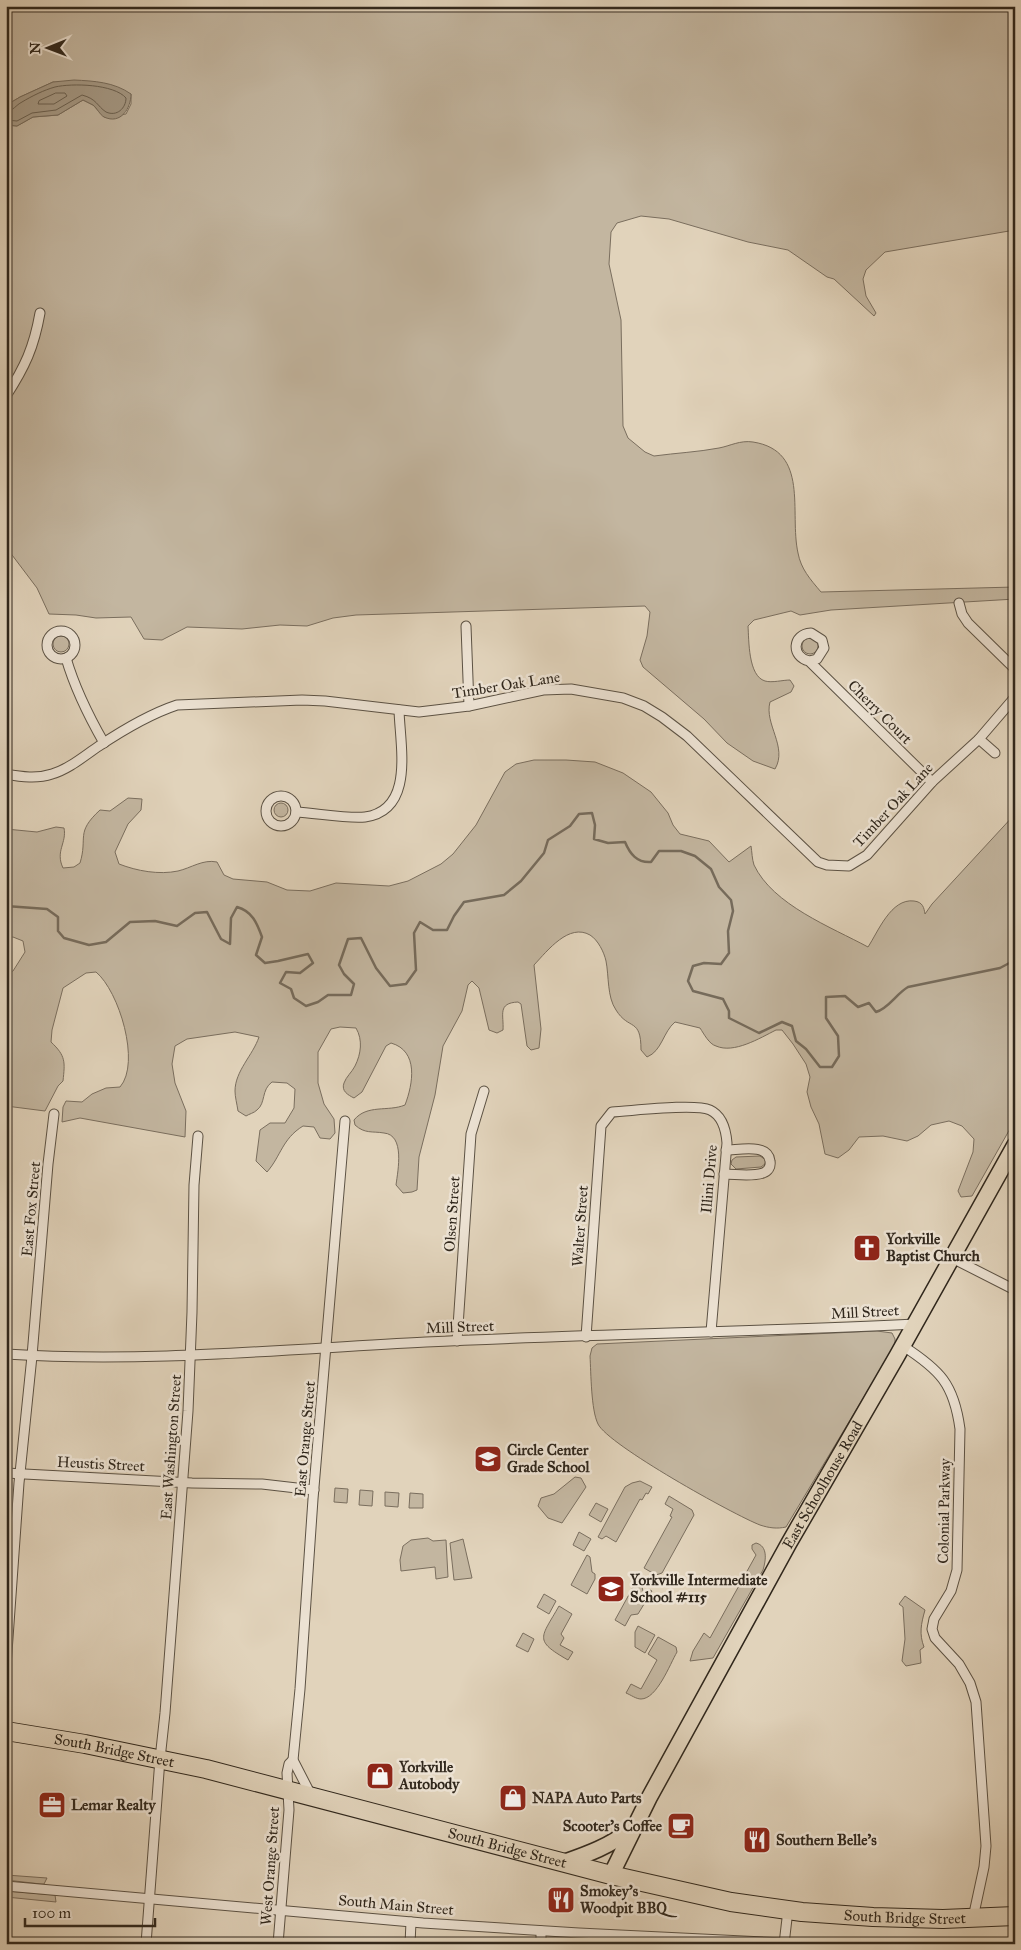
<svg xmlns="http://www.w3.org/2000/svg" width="1021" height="1950" font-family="'IM FELL Great Primer',serif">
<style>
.green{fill:#c3b6a0;stroke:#7a6e5e}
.water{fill:#a59985;stroke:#766b5b}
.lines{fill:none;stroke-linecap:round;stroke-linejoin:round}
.shore{stroke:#6a6050;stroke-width:1}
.stream{stroke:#766b5b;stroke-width:2.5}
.street-casing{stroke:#5c5244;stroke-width:11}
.primary-casing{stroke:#30271c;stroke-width:18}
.highway-casing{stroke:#30271c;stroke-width:20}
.street{stroke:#ece2d3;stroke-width:9}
.primary{stroke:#e1d3bb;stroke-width:15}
.highway{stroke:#e1d3bb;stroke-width:18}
.labels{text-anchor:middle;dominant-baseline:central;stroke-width:5;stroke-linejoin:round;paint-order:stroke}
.street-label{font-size:15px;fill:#30271c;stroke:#ece2d3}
.poi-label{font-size:15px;font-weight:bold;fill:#30271c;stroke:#ece2d3;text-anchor:start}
</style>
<rect width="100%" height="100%" fill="#e1d3bb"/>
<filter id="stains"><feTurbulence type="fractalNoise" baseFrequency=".004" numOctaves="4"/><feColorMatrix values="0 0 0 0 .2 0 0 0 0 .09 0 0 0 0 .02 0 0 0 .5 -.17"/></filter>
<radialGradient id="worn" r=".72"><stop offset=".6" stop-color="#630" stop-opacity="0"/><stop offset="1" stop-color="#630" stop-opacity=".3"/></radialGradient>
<g class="green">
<path d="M6 6H1015V230L885 252 866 270 863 279 866 296 876 313 874 316 834 279 827 277 788 250 748 242 669 219 641 216 617 223 611 232 609 264 621 320 623 426 628 438 645 452 654 456C676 453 698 452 719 448 730 446 740 440 753 442 810 451 789 512 798 553 801 569 810 579 821 592L1015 587V599L831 610 800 615 791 611 754 620 748 626C749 640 748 676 765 681 772 683 783 680 790 680L794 686 791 692 770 702C764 724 788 747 775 769L753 761 727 743 704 719 643 667 640 660 647 636 650 612 645 606 356 615 333 618 307 626 280 625 242 629 187 627 162 640 144 639 131 617 96 618 76 615 49 614 37 588 6 547V125L17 126 33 117 58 115 83 100 93 105 104 117 126 114 131 104V94L53 82 20 97 10 103 6 110Z"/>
<circle cx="61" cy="644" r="8"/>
<circle cx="810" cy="646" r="8"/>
<path d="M534 760H566L595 762 623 773 651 792 668 813 673 825 680 834 709 841 729 862 751 846C752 852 752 859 754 865 773 905 831 927 868 947 878 932 891 898 914 901 923 902 924 908 925 914L932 904 1015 814V1120L972 1196 961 1197 958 1191 973 1152 974 1139 962 1126 949 1121 931 1125 918 1136 907 1141 883 1136 859 1137 849 1150 838 1158 825 1154 819 1124 811 1107 807 1092 810 1077 806 1064 793 1044 782 1030H776C760 1038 734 1054 716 1046 709 1044 704 1034 700 1028L675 1022C663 1032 662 1051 647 1057L641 1050C641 1017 629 1031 616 1010 607 997 609 976 606 961 604 952 598 940 590 935 569 923 548 950 534 965L541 1029 539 1048 531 1050 527 1046 521 1004 518 1002C497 1003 504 1015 503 1030L497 1033 489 1030 479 988 472 981 468 985 462 1011 443 1046 435 1095 419 1157 417 1190 412 1192 403 1193 396 1185C398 1170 405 1135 384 1133 372 1131 365 1134 355 1125L354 1120C367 1104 388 1112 405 1105 413 1084 419 1051 391 1043L386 1046 362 1092 354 1098C348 1095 341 1091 344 1083 346 1077 352 1072 355 1066 361 1054 363 1040 356 1028L340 1027 331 1029 318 1052V1083L324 1104 334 1119 335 1133 330 1139 320 1138 314 1127 303 1126C282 1139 281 1156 267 1172L256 1161 260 1130 270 1123H285L294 1108 295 1089 287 1083 272 1082C261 1090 266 1103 257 1110 254 1113 249 1114 246 1116L238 1111C237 1104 235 1097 235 1091 235 1071 253 1055 259 1037L235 1032 187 1039 175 1046 172 1064 175 1083 186 1111 185 1137 80 1118 62 1122 63 1107 66 1101 82 1102 92 1094 106 1088 120 1087C141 1063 119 991 96 972L86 973 63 988 52 1030 51 1042C66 1056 65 1062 63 1081L58 1086 45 1111 6 1106V975L13 971 25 952 23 941 13 937 6 938V829L37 832 56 827 64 828C67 843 55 851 63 868L74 867 80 863C88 837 75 833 100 810L110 811 128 798 142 799 141 810 128 824 115 852 119 864C137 871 159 875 178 871 191 868 203 859 217 862L224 875 233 879 267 882 287 890 310 891 336 883 389 886 408 881 441 864 453 854 476 825 505 772 516 764Z"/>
<circle cx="281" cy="810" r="7"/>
<polygon points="760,1156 766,1160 765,1164 761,1167 736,1169 731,1164 732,1160 736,1157"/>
<path d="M877 1331 892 1333 895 1339V1345L786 1527C777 1529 769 1528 760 1525 734 1515 608 1445 598 1424 591 1410 591 1373 590 1356L592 1348 597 1344Z"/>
<polygon points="575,1477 581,1478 586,1487 562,1523 548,1518 538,1506 541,1498 554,1494"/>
<polygon points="640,1481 652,1487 648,1494 646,1493 642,1500 640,1499 616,1542 606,1536 602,1539 598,1537 625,1487 632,1483"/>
<polygon points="335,1488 348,1489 347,1503 334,1502"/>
<polygon points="360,1490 373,1491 372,1506 359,1505"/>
<polygon points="385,1492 399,1493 398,1507 385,1506"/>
<polygon points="410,1493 423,1494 423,1508 409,1508"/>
<polygon points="669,1496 692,1510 694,1515 662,1573 656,1575 644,1568 672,1517 670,1516 673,1509 665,1504"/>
<polygon points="596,1503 608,1509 601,1522 589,1515"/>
<polygon points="579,1532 591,1539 584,1551 573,1545"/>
<polygon points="428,1538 433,1541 446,1540 448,1577 436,1579 435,1567 401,1571 400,1560 403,1546 411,1540"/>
<polygon points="463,1539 472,1578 454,1580 450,1543"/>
<path d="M756 1543C768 1546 766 1560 763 1570L713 1658 690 1661 693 1651 704 1633 710 1638 756 1555 752 1549V1545Z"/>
<polygon points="587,1555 590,1557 592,1572 595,1574 595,1579 587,1594 571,1585"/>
<polygon points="637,1580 647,1583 642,1587 643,1591 646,1592 650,1590 652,1591 638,1614 631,1615 625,1626 615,1620"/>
<polygon points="544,1594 556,1601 549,1614 537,1607"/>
<path d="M905 1596 925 1610C921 1624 919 1634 924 1647L920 1650 921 1663 906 1666 902 1661 905 1639 903 1607 899 1604Z"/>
<path d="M559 1606 572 1614 561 1634 564 1638 560 1645 573 1652 568 1660C533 1640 541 1638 559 1606Z"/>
<polygon points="638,1626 655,1635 645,1653 635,1647 635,1632"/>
<polygon points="523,1633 534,1639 528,1652 516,1646"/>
<path d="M658 1637 676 1647 677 1652C670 1664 657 1699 641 1699 636 1699 631 1695 626 1693L631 1684 641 1689 657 1660 648 1654Z"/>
<polygon points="6,1875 47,1878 44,1884 41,1884 6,1880"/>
<polygon points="6,1891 55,1895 56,1902 6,1897"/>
</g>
<path class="water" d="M74 80C94 81 114 82 131 94 131 108 121 125 104 117 100 115 97 108 93 105 90 103 86 102 83 100L58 115 33 117 17 126 6 125V110L10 103 20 97 53 82Z"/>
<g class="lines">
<g class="shore">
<polygon points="56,93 65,93 67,96 54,104 38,104 39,101"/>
<path d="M6 112C13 111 16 105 22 102 32 96 44 90 55 87 72 83 114 84 126 98 126 108 117 117 106 112 97 106 97 99 82 95L56 110 32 113 17 121 6 120"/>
</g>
<path class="stream" d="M6 906 47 909 58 917V931L64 938 89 945 106 942 130 922 155 921 177 926 195 913 207 912 221 939 230 944 231 918 237 907C252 911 257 923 262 937L256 955 265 963 278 961 308 954 313 963 300 973 286 972 280 983 291 989 294 998 306 1006 318 1002 328 995H351L354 984 344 974 339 965 348 939 361 938 376 968 390 986 406 984 416 970 414 933 420 922 433 930H447L454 916 464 902 504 895 521 881 544 853 548 840 570 826 579 814 592 813 595 825 594 839 608 843 625 842C630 854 637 863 651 862L659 851H681L695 856 711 869 719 887 731 900 733 911 728 931 729 953 721 964 704 963 693 966 688 981 693 991 723 999 729 1011V1018L759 1033 782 1022 792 1026 796 1041 806 1049 820 1067H832L839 1056 838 1036 826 1018V997L845 996 858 1007 869 1003 876 1012C889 1008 896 994 908 987L1000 968 1015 960"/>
<defs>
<g id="street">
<path d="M6 396C25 367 34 347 40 313"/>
<polyline points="959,603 962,614 968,623 1015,669"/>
<polyline points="466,626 469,706"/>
<circle cx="61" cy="645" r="14"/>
<path d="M66 658C75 689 88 715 104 743"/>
<path d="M809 661 817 659 824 648 822 640 811 633C792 634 791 657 809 661L932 782"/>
<polyline points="979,739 995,753"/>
<path d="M6 774C22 777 37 779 52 774 69 769 84 756 99 746 123 730 150 714 177 705L302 700 325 701 419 712 469 706 543 690 571 689 623 698 644 706 662 717 687 736 818 862 827 865 849 866 867 855 932 782 979 739 1015 697"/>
<circle cx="281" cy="811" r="15"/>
<path d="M296 812C315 813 349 819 365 817 415 810 400 746 399 710"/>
<path d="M724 1174C736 1174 751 1177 763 1173 768 1171 771 1167 770 1161 768 1143 739 1150 726 1150"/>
<polyline points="952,1258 1015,1290"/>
<path d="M586 1337 601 1126 612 1112C632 1111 694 1103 710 1110 723 1116 726 1130 727 1143L711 1332"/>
<polyline points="457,1341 471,1134 484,1091"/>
<path d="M903 1346C940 1370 954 1384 960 1429L957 1570 951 1591 934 1619 932 1629 935 1638 959 1664 970 1683 976 1702 986 1846 984 1867 973 1918"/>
<path d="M6 1354C146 1363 286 1349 426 1342 589 1334 752 1332 915 1324"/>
<polyline points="6,1473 192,1483 262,1484 314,1490"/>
<polyline points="6,1666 19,1483 32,1356 48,1164 54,1114"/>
<polyline points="311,1795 293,1760 300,1689 313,1499 345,1121"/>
<polyline points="6,1886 423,1923 579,1933 784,1943"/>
<polyline points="146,1944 160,1759 165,1713 188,1411 192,1312 194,1185 198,1136"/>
<polyline points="278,1944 289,1810 287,1773 289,1764 293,1760"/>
<polyline points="410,1944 411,1922"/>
<polyline points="541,1944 541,1931"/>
<polyline points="784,1944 788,1910"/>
</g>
<g id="primary">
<path d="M565 1862C588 1854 610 1846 630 1830"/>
<path id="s1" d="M611 1875 649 1798 789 1543 897 1356 1015 1145"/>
</g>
<g id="highway">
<path id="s2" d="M6 1731 85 1744 206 1769 611 1875 731 1902 802 1912 873 1917 943 1919 1015 1916"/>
</g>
</defs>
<use href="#street" class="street-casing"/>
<use href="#primary" class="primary-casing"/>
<use href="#highway" class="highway-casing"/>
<use href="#street" class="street"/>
<use href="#primary" class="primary"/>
<use href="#highway" class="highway"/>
</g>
<defs>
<symbol id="church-square" viewBox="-11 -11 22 22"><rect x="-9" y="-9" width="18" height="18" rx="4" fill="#8f2418" stroke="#ece2d3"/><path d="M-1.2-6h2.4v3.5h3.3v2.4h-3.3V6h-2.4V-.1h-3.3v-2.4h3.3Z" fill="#fff"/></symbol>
<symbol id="school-square" viewBox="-11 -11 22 22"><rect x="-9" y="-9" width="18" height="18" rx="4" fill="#8f2418" stroke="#ece2d3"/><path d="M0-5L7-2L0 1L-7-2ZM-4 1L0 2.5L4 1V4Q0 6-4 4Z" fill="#fff"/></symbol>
<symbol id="shop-square" viewBox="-11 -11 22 22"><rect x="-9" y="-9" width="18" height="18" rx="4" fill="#8f2418" stroke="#ece2d3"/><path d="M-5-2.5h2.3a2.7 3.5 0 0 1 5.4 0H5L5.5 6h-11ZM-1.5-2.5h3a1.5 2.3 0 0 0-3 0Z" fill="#fff"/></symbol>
<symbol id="office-square" viewBox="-11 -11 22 22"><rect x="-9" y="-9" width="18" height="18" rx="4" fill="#8f2418" stroke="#ece2d3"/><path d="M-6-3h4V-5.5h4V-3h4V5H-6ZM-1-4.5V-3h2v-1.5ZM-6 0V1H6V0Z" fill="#fff"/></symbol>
<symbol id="cafe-square" viewBox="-11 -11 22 22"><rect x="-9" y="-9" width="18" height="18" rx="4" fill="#8f2418" stroke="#ece2d3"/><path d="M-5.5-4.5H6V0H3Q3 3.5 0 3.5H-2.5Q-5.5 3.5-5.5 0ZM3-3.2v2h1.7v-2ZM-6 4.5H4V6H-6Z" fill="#fff"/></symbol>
<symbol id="restaurant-square" viewBox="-11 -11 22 22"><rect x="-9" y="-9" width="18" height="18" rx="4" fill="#8f2418" stroke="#ece2d3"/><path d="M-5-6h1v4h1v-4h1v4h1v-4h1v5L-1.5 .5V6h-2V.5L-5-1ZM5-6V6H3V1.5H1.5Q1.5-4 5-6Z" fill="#fff"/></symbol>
</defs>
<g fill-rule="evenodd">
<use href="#church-square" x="851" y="1232" width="32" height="32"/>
<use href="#school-square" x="472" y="1443" width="32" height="32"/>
<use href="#school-square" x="595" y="1573" width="32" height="32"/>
<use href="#shop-square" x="364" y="1760" width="32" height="32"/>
<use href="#shop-square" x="497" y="1782" width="32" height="32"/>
<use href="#office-square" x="36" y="1789" width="32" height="32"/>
<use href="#cafe-square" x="665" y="1810" width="32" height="32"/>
<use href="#restaurant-square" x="741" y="1824" width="32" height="32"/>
<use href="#restaurant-square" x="545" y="1884" width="32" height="32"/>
</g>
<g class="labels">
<g class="street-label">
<text transform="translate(506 685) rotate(-9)">Timber Oak Lane</text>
<text transform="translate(880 712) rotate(45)">Cherry Court</text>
<text transform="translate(893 805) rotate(-47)">Timber Oak Lane</text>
<text transform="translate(709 1179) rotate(-85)">Illini Drive</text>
<text transform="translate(31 1209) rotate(-85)">East Fox Street</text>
<text transform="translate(452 1214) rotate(-86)">Olsen Street</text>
<text transform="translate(580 1226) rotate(-86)">Walter Street</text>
<text transform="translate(865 1312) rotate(-3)">Mill Street</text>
<text transform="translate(460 1327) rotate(-2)">Mill Street</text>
<text transform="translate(305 1439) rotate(-85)">East Orange Street</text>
<text transform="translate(171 1447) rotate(-86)">East Washington Street</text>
<text transform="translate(101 1464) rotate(3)">Heustis Street</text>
<text stroke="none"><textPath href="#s1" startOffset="444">East Schoolhouse Road</textPath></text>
<text transform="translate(944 1511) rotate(-89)">Colonial Parkway</text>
<text stroke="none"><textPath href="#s2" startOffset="110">South Bridge Street</textPath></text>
<text stroke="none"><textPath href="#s2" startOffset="515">South Bridge Street</textPath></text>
<text transform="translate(270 1866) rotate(-86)">West Orange Street</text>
<text transform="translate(396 1905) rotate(5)">South Main Street</text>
<text stroke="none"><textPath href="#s2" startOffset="920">South Bridge Street</textPath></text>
</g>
<g class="poi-label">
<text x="886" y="1239">Yorkville<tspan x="886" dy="17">Baptist Church</tspan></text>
<text x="507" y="1450">Circle Center<tspan x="507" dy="17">Grade School</tspan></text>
<text x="630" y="1580">Yorkville Intermediate<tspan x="630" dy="17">School #115</tspan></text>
<text x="399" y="1767">Yorkville<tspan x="399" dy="17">Autobody</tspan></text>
<text x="532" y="1798">NAPA Auto Parts</text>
<text x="71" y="1805">Lemar Realty</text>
<text x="662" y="1826" text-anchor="end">Scooter's Coffee</text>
<text x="776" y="1840">Southern Belle's</text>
<text x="580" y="1891">Smokey's<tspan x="580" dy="17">Woodpit BBQ</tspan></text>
</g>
</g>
<rect width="1021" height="1950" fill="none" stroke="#e1d3bb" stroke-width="25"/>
<rect x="8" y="8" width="1006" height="1935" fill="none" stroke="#30271c" stroke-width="2.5"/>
<rect x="12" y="12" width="996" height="1925" fill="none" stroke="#30271c"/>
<g transform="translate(48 48) rotate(269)" stroke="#ece2d3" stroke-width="4" paint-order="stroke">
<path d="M0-4L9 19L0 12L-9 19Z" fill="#30271c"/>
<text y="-8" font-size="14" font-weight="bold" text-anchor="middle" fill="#30271c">N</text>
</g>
<path d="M25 1918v8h130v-8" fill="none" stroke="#30271c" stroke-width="2.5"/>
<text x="32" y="1918" font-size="15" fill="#30271c" stroke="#ece2d3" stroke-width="4" paint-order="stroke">100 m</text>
<rect width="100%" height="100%" filter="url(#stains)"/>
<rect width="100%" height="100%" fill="url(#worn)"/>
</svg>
